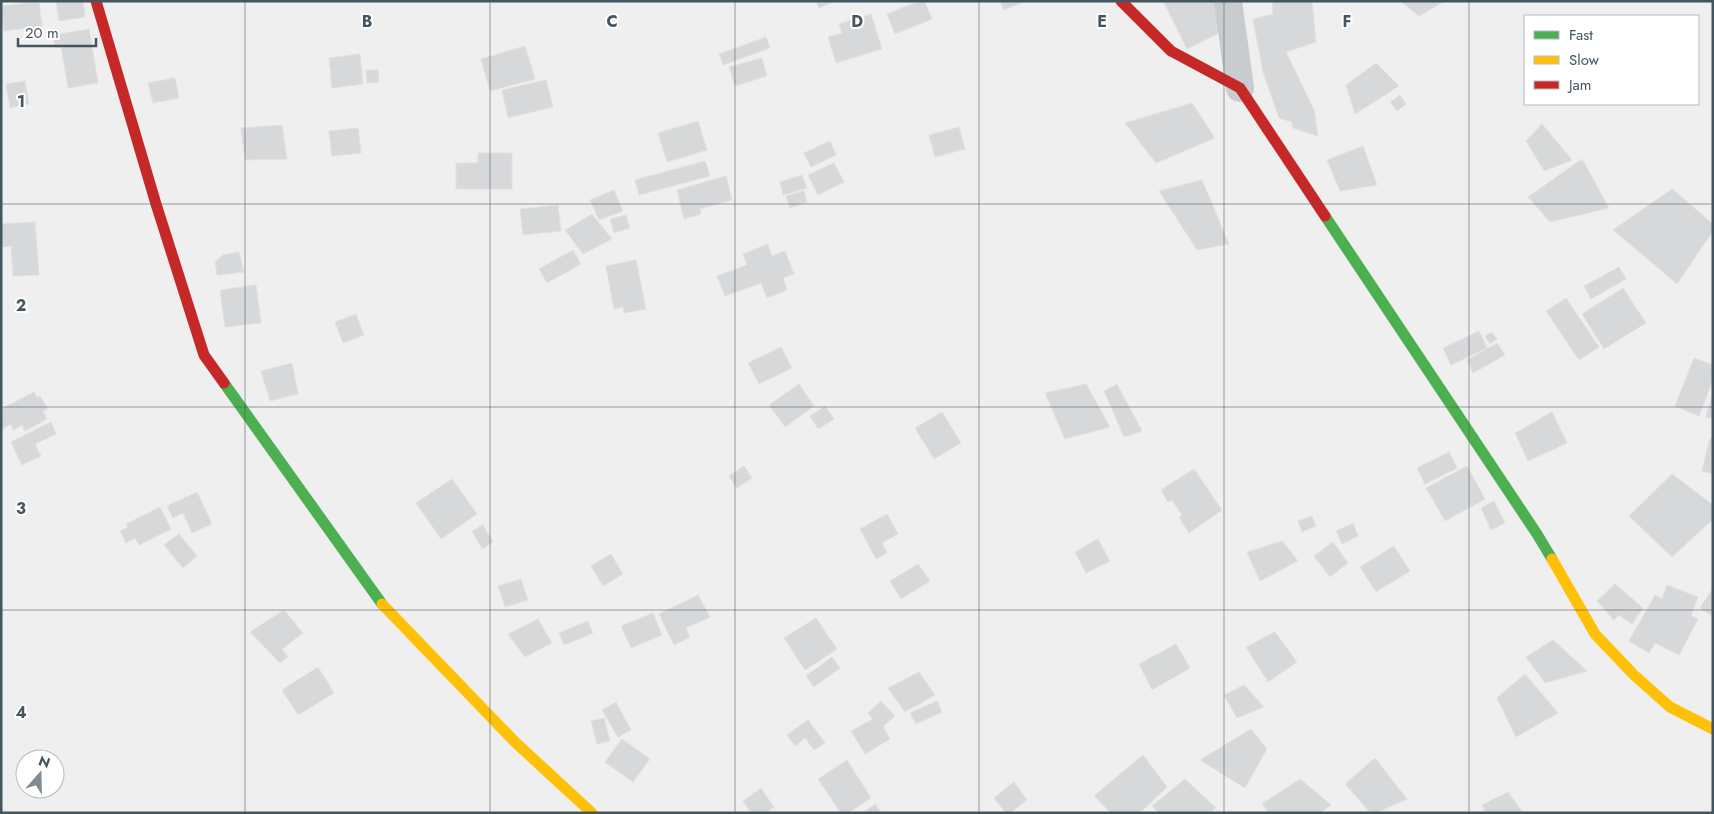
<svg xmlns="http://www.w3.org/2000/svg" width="1714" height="814" font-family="Jost,sans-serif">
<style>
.building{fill:#d7d8d9;stroke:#e1e1e2}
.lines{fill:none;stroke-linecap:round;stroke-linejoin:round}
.street{stroke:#c8ccce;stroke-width:28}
.fast{stroke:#4caf50;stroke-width:11}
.slow{stroke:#ffc107;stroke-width:11}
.jam{stroke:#c62828;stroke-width:11}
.grid{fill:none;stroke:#45555e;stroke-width:1;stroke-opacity:0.55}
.grid-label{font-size:16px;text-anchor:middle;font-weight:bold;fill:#45555e;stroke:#fff;stroke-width:4;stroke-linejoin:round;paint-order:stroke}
</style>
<rect width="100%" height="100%" fill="#f0efef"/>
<g class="building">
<polygon points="56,1 83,1 85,17 59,21"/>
<polygon points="816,1 836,1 819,8"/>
<polygon points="919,1 924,1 932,19 895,34 887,14"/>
<polygon points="1000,1 1020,1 1021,3 1004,10"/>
<polygon points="1163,1 1215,1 1229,28 1187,49"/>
<polygon points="1272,1 1312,1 1316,42 1286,52 1314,110 1318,136 1293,128 1292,122 1279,118 1263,72 1253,19 1273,14"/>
<polygon points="1400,1 1445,1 1419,16"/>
<polygon points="39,2 42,26 4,31 1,6"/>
<polygon points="871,14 882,49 836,63 828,37 842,33 839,24"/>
<polygon points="89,29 98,83 68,88 61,47 55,48 53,35"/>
<polygon points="766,37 770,48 723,65 719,54"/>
<polygon points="525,46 535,79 490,91 481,59"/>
<polygon points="360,54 363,84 332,88 329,58"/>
<polygon points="762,58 767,76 735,86 729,67"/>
<polygon points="1376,63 1399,86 1355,114 1346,85"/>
<polygon points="366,70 378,70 379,82 367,83"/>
<polygon points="175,78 179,98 153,103 148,83"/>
<polygon points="546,80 553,107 508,118 502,90"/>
<polygon points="25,81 29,104 10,108 6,84"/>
<polygon points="1400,95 1406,104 1397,111 1390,102"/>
<polygon points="1192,103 1215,138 1156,163 1125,123"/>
<polygon points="698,121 707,150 667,162 658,133"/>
<polygon points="1542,124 1572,160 1544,171 1526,141"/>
<polygon points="282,125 287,159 245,160 241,128"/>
<polygon points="959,127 965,149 935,157 929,135"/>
<polygon points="358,128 361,153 332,156 329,131"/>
<polygon points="830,141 836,155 811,167 804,153"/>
<polygon points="1363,146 1377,185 1340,191 1327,160"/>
<polygon points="478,153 512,153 512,189 456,189 456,163 478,163"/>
<polygon points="1582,159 1609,208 1550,222 1528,197"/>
<polygon points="705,161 710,176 639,195 635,180"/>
<polygon points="834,163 844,182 818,195 808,175"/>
<polygon points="802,175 807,188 783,195 780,182"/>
<polygon points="726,176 732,200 700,209 701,214 684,219 677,190"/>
<polygon points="1202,180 1229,244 1197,250 1159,191"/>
<polygon points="1672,189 1713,224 1713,231 1677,284 1613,230"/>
<polygon points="614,190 623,211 599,220 590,200"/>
<polygon points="804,191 807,202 790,208 786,196"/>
<polygon points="558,205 561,231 523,235 520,209"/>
<polygon points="592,214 612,239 583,254 565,230"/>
<polygon points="626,215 630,228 614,233 610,219"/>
<polygon points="35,222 39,275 13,276 11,246 1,247 1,224"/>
<polygon points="768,244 772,256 785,251 794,274 783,278 787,290 767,298 761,283 725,296 717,276 747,265 743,254"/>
<polygon points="573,250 581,264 547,283 539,269"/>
<polygon points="239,252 244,272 217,275 215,262 223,255"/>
<polygon points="636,260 646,309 624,313 623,307 614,309 606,266"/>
<polygon points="1619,267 1626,279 1591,299 1584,286"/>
<polygon points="256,285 261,323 225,327 220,290"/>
<polygon points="1623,288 1646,323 1604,349 1582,314"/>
<polygon points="1566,298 1599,347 1579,360 1546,311"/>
<polygon points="356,314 364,335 343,343 335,322"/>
<polygon points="1479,331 1487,348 1451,365 1443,348"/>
<polygon points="1492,332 1497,339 1490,344 1485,336"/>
<polygon points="1497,343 1505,355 1473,373 1467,360"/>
<polygon points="781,347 792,368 759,384 748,363"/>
<polygon points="1694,358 1713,365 1713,379 1699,416 1675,406"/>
<polygon points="292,363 298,394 270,401 261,371"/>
<polygon points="799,384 814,406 785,427 769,405"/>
<polygon points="1086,384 1110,427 1065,439 1045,393"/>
<polygon points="1117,384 1142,431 1124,437 1104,391"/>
<polygon points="34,392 37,398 40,396 48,409 43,411 47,419 25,431 22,425 13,430 11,424 2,429 1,414 3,413 1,409"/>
<polygon points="1713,393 1713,419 1706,417"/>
<polygon points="825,406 834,419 818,429 810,416"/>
<polygon points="942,412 961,443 934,459 915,428"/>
<polygon points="1552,412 1567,443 1528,461 1515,433"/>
<polygon points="51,422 56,434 35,444 41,456 22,465 11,442"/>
<polygon points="1710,438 1713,438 1713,474 1702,471"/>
<polygon points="1449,452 1457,468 1425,484 1417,468"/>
<polygon points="744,466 752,478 737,488 729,476"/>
<polygon points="1467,466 1485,499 1445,521 1426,488"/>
<polygon points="1194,469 1222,510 1189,533 1179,517 1182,515 1172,500 1168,502 1161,490"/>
<polygon points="1672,474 1713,505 1713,519 1672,557 1629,516"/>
<polygon points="452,479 477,514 441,539 416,503"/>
<polygon points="197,492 212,524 192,533 183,513 173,518 167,506"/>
<polygon points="1494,501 1505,523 1491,530 1481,508"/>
<polygon points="160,507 171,529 139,545 135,538 126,543 120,531 128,527 126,524"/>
<polygon points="887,514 898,534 882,543 887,553 876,559 860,529"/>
<polygon points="1312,516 1316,526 1302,532 1298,521"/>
<polygon points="1353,523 1358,536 1342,544 1336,531"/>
<polygon points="483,525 493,542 482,549 472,531"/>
<polygon points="179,534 197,556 183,568 164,545"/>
<polygon points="1098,539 1110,561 1086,573 1075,552"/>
<polygon points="1282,541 1298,561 1260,581 1247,552"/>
<polygon points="1333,542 1348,563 1330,577 1314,556"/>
<polygon points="1394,546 1410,571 1376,592 1360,567"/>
<polygon points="611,554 623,574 603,586 591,566"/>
<polygon points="918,564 930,581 901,599 890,581"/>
<polygon points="521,579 528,600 505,607 498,586"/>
<polygon points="1615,584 1643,608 1632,624 1619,615 1614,620 1597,601"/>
<polygon points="1667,585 1698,597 1691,616 1698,619 1679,655 1655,643 1649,653 1629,641 1655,595 1662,599"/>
<polygon points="1713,588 1713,616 1700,608"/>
<polygon points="698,595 710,617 686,628 690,637 674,645 659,614"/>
<polygon points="284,610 303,633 282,649 288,657 280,663 250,632"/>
<polygon points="653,613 662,635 631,648 621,626"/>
<polygon points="816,618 837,649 805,670 784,638"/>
<polygon points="538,619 552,643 525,657 508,634"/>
<polygon points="588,621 593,633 564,645 559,633"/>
<polygon points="1275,632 1297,662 1268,682 1246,647"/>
<polygon points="1553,640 1587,671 1545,683 1526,657"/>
<polygon points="1176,644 1190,668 1152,690 1139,664"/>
<polygon points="832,657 840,668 814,687 806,676"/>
<polygon points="318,667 334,693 298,715 282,690"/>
<polygon points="919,672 935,695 905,712 888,688"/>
<polygon points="1525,674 1558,713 1516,737 1497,698"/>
<polygon points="1244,685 1264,707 1237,718 1224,695"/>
<polygon points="881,701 895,716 883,726 890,739 865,754 851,731 873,719 868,713"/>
<polygon points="937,701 942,712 916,724 910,713"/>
<polygon points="616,702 631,730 618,737 602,710"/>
<polygon points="604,718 610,741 597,744 591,721"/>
<polygon points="808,720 825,743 814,750 805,738 795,746 787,735"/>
<polygon points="1251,729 1267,749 1245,788 1200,760"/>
<polygon points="622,739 650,759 633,782 605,762"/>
<polygon points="1143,755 1167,787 1140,813 1111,813 1094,796"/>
<polygon points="1375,758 1407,799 1376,813 1371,813 1345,784"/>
<polygon points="847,760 871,798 848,813 841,813 818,779"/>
<polygon points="1185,779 1216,808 1209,813 1159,813 1152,806"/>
<polygon points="1300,779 1331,805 1320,813 1269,813 1262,804"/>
<polygon points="1014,782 1027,800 1010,813 1006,813 994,798"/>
<polygon points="761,788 774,807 766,813 751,813 743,801"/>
<polygon points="1508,792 1523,813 1486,813 1482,805"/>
<polygon points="875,804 882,813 863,813"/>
</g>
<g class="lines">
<polyline class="street" points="1228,1 1240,88"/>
<g class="fast">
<polyline points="1325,216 1537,534 1552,559"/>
<polyline points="224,383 382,604"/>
</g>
<g class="slow">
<polyline points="1552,559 1595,634 1634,675 1670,707 1713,729"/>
<polyline points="382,604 515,742 592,813"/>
</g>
<g class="jam">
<polyline points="96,1 156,204 204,355 224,383"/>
<polyline points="1121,1 1171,51 1240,88 1325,216"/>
</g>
</g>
<path class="grid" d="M245 1V813M490 1V813M735 1V813M979 1V813M1224 1V813M1469 1V813M1 204H1713M1 407H1713M1 610H1713"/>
<g class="grid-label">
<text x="367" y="27">B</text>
<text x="612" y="27">C</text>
<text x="857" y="27">D</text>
<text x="1102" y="27">E</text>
<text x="1347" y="27">F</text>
<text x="21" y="107">1</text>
<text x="21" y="311">2</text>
<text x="21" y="514">3</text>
<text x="21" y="718">4</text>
</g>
<rect width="1714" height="814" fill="none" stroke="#45555e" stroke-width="5"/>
<rect x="1524" y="15" width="175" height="90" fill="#ffffff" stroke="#b5bbbf"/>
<rect x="1534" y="31" width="25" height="8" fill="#4caf50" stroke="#b5bbbf"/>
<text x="1569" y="40" font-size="15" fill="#45555e">Fast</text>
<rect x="1534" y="56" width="25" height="8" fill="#ffc107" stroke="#b5bbbf"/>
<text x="1569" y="65" font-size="15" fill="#45555e">Slow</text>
<rect x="1534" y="81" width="25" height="8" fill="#c62828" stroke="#b5bbbf"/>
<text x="1569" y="90" font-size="15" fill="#45555e">Jam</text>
<g transform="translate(40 774) rotate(20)"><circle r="24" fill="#ffffff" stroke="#b5bbbf"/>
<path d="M0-4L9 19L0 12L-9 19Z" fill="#818b91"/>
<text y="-8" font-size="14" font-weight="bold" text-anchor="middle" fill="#45555e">N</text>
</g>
<path d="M18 38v8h78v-8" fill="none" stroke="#45555e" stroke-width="2.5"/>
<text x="25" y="38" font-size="15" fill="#45555e" stroke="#ffffff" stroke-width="4" paint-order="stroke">20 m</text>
</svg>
